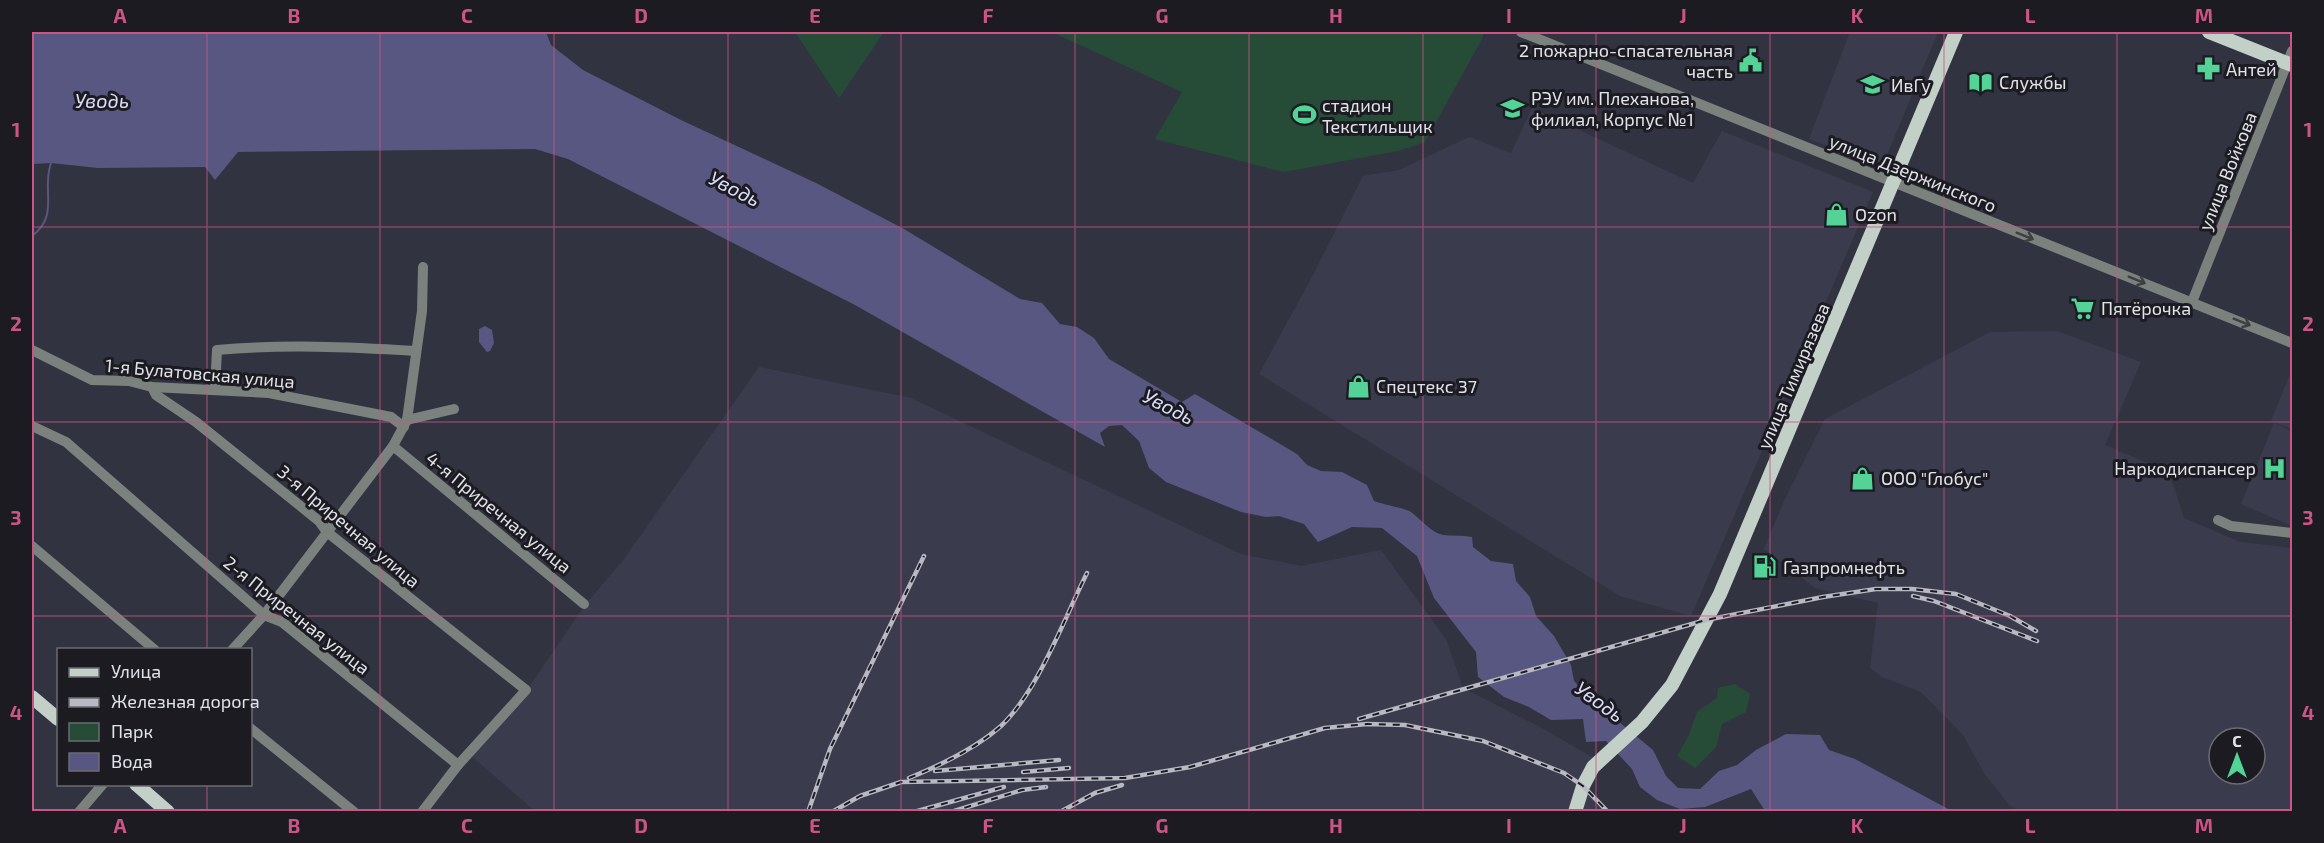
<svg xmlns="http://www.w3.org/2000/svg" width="2324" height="843" font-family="'Exo 2',sans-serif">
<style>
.built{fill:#3b3b4e;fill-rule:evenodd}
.green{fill:#264c38}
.water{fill:#575781}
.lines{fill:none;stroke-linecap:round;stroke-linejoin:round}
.stream{stroke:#575781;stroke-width:2}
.minor{stroke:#7b827e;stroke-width:10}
.major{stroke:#c2d0c7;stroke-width:14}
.rail-casing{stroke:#b9b9c3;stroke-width:4.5}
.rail{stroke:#1b1b21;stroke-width:2;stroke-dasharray:7;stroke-linecap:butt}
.oneway{stroke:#3d3f42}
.grid{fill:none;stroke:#cc5586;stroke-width:1.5;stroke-opacity:0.55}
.labels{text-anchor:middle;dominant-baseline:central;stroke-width:6;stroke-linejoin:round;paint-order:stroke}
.poi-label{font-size:18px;fill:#e2e2eb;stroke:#1b1b21;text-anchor:start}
.street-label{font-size:18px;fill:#e2e2eb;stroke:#1b1b21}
.water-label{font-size:20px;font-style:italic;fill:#dbddf9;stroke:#1b1b21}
.neatline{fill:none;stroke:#cc5586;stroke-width:2}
.grid-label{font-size:20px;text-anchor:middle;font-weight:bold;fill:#cc5586}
</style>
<rect width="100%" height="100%" fill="#323340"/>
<g class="built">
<polygon points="1850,32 1938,32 1882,167 1809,139"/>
<polygon points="1532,108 1693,183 1722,131 1873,192 1691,616 1620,596 1259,374 1312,277 1363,176 1399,170 1469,137 1511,153"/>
<path d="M2057 331 2141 362 2105 445 2169 472 2184 518 2240 542 2292 548V811H2019L2009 805 1984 773 1963 735 1921 692 1882 677 1870 668 1878 603 1815 588 1764 549 1784 501 1825 419 1990 332ZM2219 738H2255V774H2219Z"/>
<polygon points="759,367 911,398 1241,554 1301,566 1381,550 1446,639 1463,688 1542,728 1594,758 1572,811 536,812 469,754 527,690 585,605 624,559"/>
<polygon points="2292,369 2292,429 2271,421"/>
<polygon points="2274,423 2292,431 2292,526 2241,504"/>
<polygon points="1587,791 1601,805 1605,811 1583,812"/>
</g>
<g class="green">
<polygon points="795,32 884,32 839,98"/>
<polygon points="1052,32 1484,32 1482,39 1425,142 1398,151 1284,172 1155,139 1182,92"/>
<polygon points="1735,684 1750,694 1746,712 1722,724 1716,747 1695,768 1677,756 1689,735 1697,712 1717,698 1718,688"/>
</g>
<g class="water">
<path d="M32 32H546L551 45 583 70 681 120 816 183 904 229 1020 299 1042 303 1060 324 1077 327 1094 338 1109 359 1182 402 1195 394 1297 454 1307 465 1321 471 1342 472 1367 485 1374 501C1384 505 1405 508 1411 512 1421 519 1430 532 1443 535 1452 536 1462 535 1472 537L1473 547 1491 561 1513 564 1516 581 1530 597 1536 616 1554 636 1571 665 1574 681 1589 697 1653 750 1666 776 1678 788 1700 789 1719 771 1737 765 1756 750 1786 734 1820 735 1829 750 1855 759 1952 811H1765L1751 789 1705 807 1680 809 1657 800 1640 787 1632 769 1606 741 1586 742 1583 719 1551 720 1529 707 1504 697 1478 677 1476 652 1434 598 1417 556 1382 528 1352 527 1318 542 1304 524 1279 516 1266 517 1241 512 1166 482 1149 468 1139 441 1122 425 1109 426 1100 433 1105 447 855 305 568 159 535 149 238 152 215 180 205 167 98 168 51 163 32 164Z"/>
<polygon points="485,326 492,330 494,343 490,351 487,352 479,342 479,329"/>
</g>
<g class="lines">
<path class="stream" d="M32 236C60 215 41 190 51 163"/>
<g class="minor">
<polyline points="1521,32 2292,343"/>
<polyline points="2192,302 2292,51"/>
<polyline points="32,350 92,380 129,381 152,387 269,393 391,417 404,427"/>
<polyline points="152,387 156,395 196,422 319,521 327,532 526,690 458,765 422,812"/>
<path d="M215 390 217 350C285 344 349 347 416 351"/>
<polyline points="407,420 454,409"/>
<polyline points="32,426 66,442 264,615 282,622 458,765"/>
<polyline points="393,446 584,604"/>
<polyline points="2218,520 2231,526 2292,533"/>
<polyline points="32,546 155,650"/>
<polyline points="232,650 264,615 393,446 407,420 422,311 423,267"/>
<polyline points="250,728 354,812"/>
<polyline points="79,812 103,784"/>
</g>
<g class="major">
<polyline points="2209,32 2292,65"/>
<polyline points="32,697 58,719"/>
<polyline points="136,784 168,812"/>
<polyline points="1575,812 1583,786 1593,767 1642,722 1672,685 1720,594 1956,32"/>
</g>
<defs>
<g id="rail">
<polyline points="1913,596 1934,601 2037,641"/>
<polyline points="1359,719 1706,620 1823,597 1876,589 1912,589 1956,594 2010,616 2036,631"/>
<polyline points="935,771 1059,760"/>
<polyline points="1023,772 1069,768"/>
<path d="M909 778C941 765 975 749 1001 726 1038 691 1064 619 1087 573"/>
<polyline points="808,812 830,749 924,556"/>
<polyline points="832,812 860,796 901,782 1125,778 1190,767 1325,728 1367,724 1405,725 1483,741 1564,773 1583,786 1608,812"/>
<polyline points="914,812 1004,787"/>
<polyline points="951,812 1022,790 1046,787"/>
<polyline points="1060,812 1095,793 1122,785"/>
</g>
</defs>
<use href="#rail" class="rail-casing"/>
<use href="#rail" class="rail"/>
</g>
<defs><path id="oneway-shaft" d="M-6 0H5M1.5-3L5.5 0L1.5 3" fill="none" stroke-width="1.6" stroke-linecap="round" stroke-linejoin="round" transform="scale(1.5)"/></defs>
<g class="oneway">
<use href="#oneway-shaft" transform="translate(2025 236) rotate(22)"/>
<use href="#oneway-shaft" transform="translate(2137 280) rotate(22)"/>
<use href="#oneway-shaft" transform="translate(2242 322) rotate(22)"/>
</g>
<path class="grid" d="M207 32V650M380 32V812M554 32V812M728 32V812M901 32V812M1075 32V812M1249 32V812M1423 32V812M1596 32V812M1770 32V812M1944 32V812M2117 32V812M32 227H2292M32 422H2292M32 616H2292M207 784V812"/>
<defs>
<symbol id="civic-bare" viewBox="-9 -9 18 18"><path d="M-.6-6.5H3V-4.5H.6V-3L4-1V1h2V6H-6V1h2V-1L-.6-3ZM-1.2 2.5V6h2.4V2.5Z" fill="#54d396" stroke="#1b1b21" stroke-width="2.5" paint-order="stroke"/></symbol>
<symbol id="pharmacy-bare" viewBox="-9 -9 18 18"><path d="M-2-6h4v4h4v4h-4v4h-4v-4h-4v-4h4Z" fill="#54d396" stroke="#1b1b21" stroke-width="2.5" paint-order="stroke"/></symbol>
<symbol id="library-bare" viewBox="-9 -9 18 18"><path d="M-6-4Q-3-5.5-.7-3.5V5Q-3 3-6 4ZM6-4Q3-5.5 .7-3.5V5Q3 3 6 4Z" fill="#54d396" stroke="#1b1b21" stroke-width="2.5" paint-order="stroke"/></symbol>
<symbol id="university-bare" viewBox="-9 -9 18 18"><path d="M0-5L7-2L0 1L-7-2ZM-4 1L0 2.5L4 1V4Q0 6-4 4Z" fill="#54d396" stroke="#1b1b21" stroke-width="2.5" paint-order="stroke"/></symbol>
<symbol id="stadium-bare" viewBox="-9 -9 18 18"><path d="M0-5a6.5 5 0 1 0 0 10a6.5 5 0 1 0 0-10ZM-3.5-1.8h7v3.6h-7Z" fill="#54d396" stroke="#1b1b21" stroke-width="2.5" paint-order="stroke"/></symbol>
<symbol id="shop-bare" viewBox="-9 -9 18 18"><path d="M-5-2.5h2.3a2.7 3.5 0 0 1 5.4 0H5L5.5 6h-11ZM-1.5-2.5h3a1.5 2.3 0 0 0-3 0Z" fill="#54d396" stroke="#1b1b21" stroke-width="2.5" paint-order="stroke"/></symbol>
<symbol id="supermarket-bare" viewBox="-9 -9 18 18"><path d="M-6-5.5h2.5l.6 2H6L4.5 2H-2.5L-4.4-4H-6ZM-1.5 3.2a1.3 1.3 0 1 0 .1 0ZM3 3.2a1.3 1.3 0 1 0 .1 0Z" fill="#54d396" stroke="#1b1b21" stroke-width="2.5" paint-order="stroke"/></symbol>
<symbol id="hospital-bare" viewBox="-9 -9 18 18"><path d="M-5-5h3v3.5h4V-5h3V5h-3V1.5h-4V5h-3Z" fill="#54d396" stroke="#1b1b21" stroke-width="2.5" paint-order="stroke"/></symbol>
<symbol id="fuel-bare" viewBox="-9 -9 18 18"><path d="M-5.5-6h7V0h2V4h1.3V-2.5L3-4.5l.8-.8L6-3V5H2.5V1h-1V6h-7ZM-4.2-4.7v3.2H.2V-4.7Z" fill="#54d396" stroke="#1b1b21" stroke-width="2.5" paint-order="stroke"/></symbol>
</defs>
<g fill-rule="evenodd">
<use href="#civic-bare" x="1734" y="44" width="33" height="33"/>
<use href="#pharmacy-bare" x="2192" y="52" width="33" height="33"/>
<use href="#library-bare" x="1964" y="66" width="33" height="33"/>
<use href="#university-bare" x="1856" y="68" width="33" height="33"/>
<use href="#university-bare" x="1496" y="92" width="33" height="33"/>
<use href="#stadium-bare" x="1288" y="98" width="33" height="33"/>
<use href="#shop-bare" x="1820" y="198" width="33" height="33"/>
<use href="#supermarket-bare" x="2066" y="292" width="33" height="33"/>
<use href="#shop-bare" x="1342" y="370" width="33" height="33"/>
<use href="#hospital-bare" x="2258" y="452" width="33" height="33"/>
<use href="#shop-bare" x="1846" y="462" width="33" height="33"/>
<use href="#fuel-bare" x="1748" y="550" width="33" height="33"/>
</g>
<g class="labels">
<g class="poi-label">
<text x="1733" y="50" text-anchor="end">2 пожарно-спасательная<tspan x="1733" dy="21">часть</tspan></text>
<text x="2226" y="69">Антей</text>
<text x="1999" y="82">Службы</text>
<text x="1891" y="85">ИвГу</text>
<text x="1531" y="98">РЭУ им. Плеханова,<tspan x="1531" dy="21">филиал, Корпус №1</tspan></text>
<text x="1322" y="105">стадион<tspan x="1322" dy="21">Текстильщик</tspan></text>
<text x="1855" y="214">Ozon</text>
<text x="2101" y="308">Пятёрочка</text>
<text x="1376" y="386">Спецтекс 37</text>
<text x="2256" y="468" text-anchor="end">Наркодиспансер</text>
<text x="1881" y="478">ООО "Глобус"</text>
<text x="1783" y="567">Газпромнефть</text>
</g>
<g class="street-label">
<text transform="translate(2227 171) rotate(-68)">улица Войкова</text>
<text transform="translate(1913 173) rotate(22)">улица Дзержинского</text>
<text transform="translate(200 373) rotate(5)">1-я Булатовская улица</text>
<text transform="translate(1793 376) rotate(-67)">улица Тимирязева</text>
<text transform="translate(499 512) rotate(39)">4-я Приречная улица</text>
<text transform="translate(349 526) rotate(40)">3-я Приречная улица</text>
<text transform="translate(297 615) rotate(38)">2-я Приречная улица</text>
</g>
<g class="water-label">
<text x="102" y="100">Уводь</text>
<text transform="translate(735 188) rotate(27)">Уводь</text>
<text transform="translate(1169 406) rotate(27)">Уводь</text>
<text transform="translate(1600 701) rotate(36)">Уводь</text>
</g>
</g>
<rect width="2324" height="843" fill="none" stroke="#1b1b21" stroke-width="66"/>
<rect x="57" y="648" width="195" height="138" fill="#1b1b21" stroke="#6b6b72" stroke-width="1.5"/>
<rect x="69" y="668" width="30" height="9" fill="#c2d0c7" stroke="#6b6b72" stroke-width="1.5"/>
<text x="111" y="678" font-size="18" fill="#e2e2eb">Улица</text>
<rect x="69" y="698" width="30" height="9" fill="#b9b9c3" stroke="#6b6b72" stroke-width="1.5"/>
<text x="111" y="708" font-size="18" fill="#e2e2eb">Железная дорога</text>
<rect x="69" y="723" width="30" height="18" fill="#264c38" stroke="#6b6b72" stroke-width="1.5"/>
<text x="111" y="738" font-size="18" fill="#e2e2eb">Парк</text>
<rect x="69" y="753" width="30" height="18" fill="#575781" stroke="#6b6b72" stroke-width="1.5"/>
<text x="111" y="768" font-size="18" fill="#e2e2eb">Вода</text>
<g transform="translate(2237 756)"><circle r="28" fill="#1b1b21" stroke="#6b6b72" stroke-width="1.5"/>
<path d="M0-4.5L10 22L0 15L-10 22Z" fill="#54d396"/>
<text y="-9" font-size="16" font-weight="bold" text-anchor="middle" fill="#e2e2eb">С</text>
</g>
<rect x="33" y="33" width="2258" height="777" class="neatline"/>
<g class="grid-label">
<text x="120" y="23">A</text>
<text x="294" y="23">B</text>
<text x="467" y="23">C</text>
<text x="641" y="23">D</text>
<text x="815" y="23">E</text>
<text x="988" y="23">F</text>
<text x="1162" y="23">G</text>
<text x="1336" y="23">H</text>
<text x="1509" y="23">I</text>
<text x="1683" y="23">J</text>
<text x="1857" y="23">K</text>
<text x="2030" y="23">L</text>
<text x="2204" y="23">M</text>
<text x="16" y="137">1</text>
<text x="2308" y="137">1</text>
<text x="16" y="331">2</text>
<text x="2308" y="331">2</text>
<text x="16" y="525">3</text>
<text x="2308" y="525">3</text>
<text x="16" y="720">4</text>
<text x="2308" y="720">4</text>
<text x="120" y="833">A</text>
<text x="294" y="833">B</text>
<text x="467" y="833">C</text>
<text x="641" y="833">D</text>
<text x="815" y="833">E</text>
<text x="988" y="833">F</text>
<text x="1162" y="833">G</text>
<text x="1336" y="833">H</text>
<text x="1509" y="833">I</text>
<text x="1683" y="833">J</text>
<text x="1857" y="833">K</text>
<text x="2030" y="833">L</text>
<text x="2204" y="833">M</text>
</g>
</svg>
